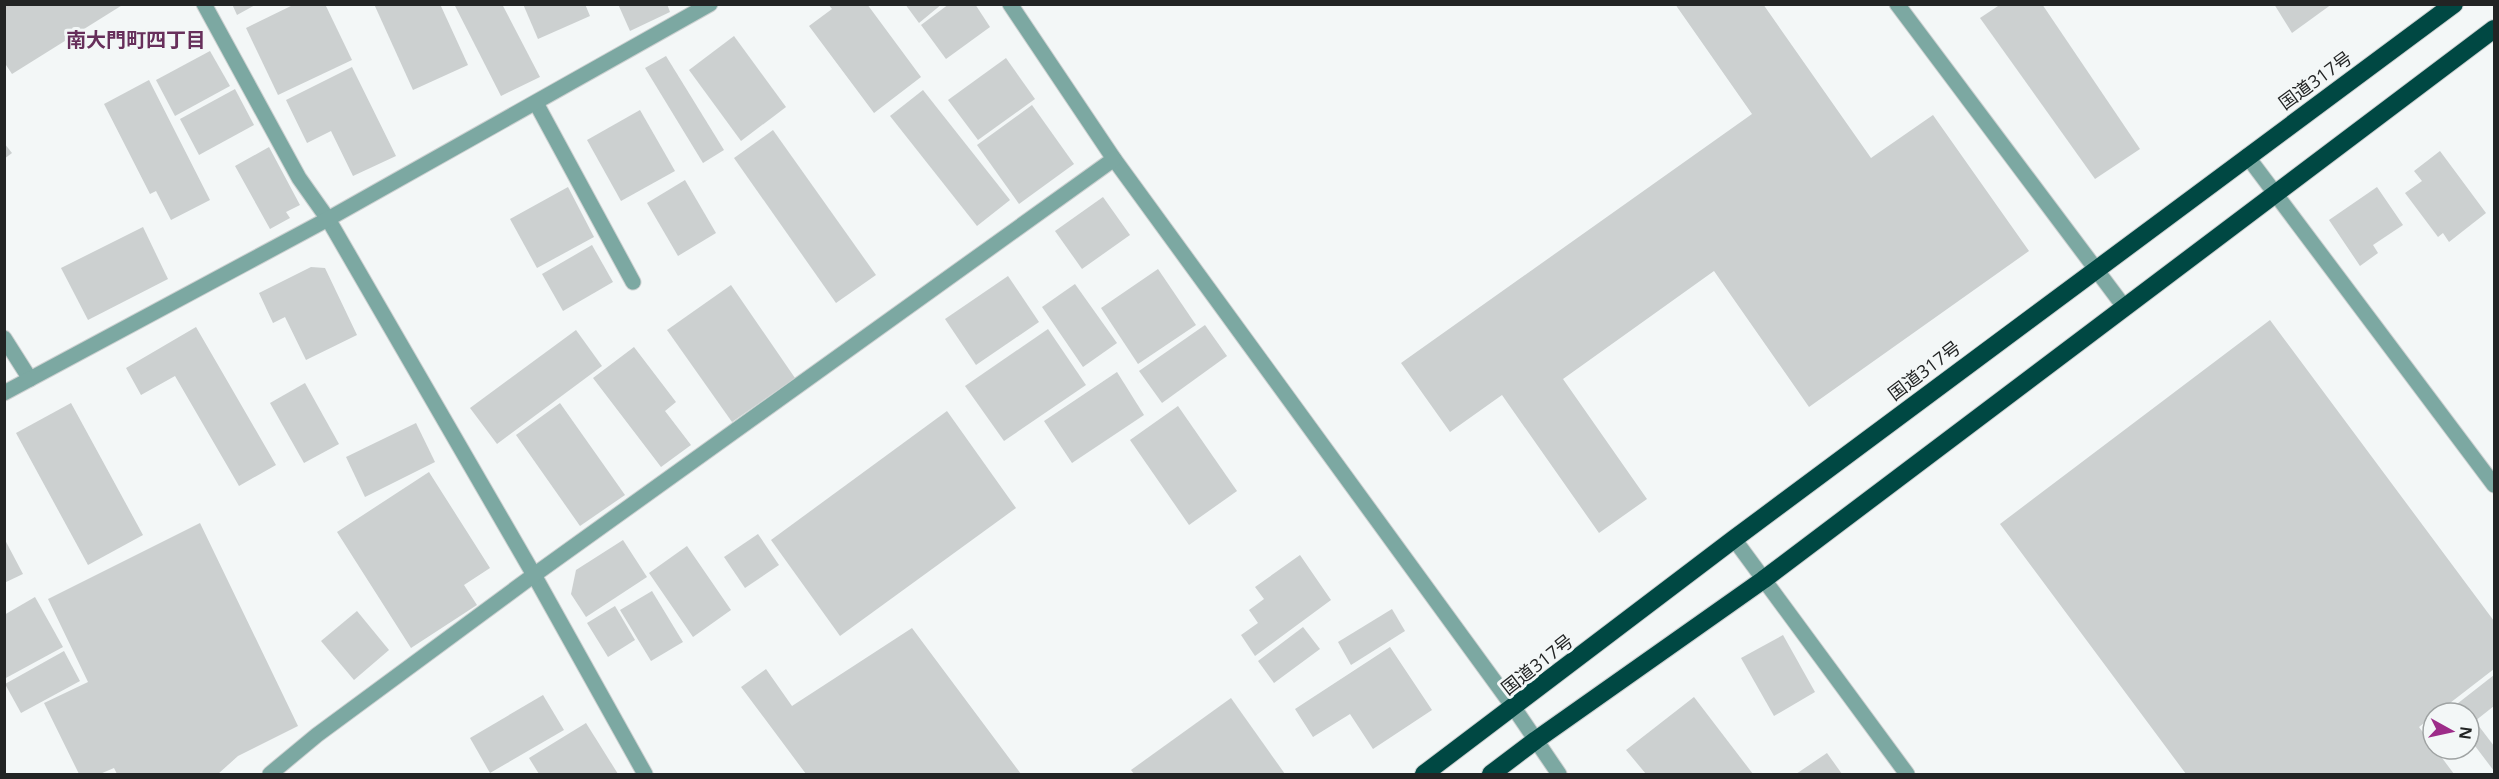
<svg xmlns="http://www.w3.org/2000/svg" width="2499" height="779" font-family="'Open Sans','Noto Sans JP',sans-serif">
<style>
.building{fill:#ccd0d0}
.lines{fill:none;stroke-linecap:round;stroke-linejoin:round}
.street-casing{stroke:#cdd1d1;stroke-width:17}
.highway-casing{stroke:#cdd1d1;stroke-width:20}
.street{stroke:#7ca8a2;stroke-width:15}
.highway{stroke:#004843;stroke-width:18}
.labels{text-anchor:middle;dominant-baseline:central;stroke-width:6;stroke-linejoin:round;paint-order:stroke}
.street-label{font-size:18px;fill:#222424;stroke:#f3f7f7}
.neighbourhood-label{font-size:20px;font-weight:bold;fill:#672f5b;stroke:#f3f7f7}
</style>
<rect width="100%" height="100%" fill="#f3f7f7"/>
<g class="building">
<polygon points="4,4 124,4 12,74 4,62"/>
<polygon points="232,4 257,4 237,15"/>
<polygon points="295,4 325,4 352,60 278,95 246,28"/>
<polygon points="374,4 440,4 468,65 413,90"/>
<polygon points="454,4 502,4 540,77 501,96"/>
<polygon points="523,4 585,4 590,16 538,39"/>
<polygon points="618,4 667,4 670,12 630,31"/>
<polygon points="828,4 867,4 921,77 874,113 809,26 832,9"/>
<polygon points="905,4 942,4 919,23"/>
<polygon points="949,4 975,4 990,27 946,59 921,25"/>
<polygon points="1675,4 1763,4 1871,158 1933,115 2029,251 1809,407 1714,271 1563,379 1647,499 1599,533 1502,395 1450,432 1401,363 1752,114"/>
<polygon points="2001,4 2042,4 2140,149 2095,179 1980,18"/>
<polygon points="2274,4 2332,4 2292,33"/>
<polygon points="734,36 786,107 741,141 689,70"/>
<polygon points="210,51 230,86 175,116 156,80"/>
<polygon points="666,56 724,150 703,163 645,68"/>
<polygon points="1006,58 1035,99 978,140 948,100"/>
<polygon points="352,67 396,156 353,176 331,131 307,143 286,100"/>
<polygon points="149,80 210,200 171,220 156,191 150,194 104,104"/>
<polygon points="235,89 254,125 199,155 180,119"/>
<polygon points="923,90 1010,200 977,226 890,116"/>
<polygon points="1032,105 1074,164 1019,204 977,145"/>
<polygon points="640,110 675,171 621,201 587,140"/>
<polygon points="773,130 876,275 836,303 734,158"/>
<polygon points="4,143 12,153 4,159"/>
<polygon points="269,147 300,205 286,212 290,218 270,229 235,166"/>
<polygon points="2440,151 2486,213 2449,242 2443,233 2438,237 2405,193 2422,181 2414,171"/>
<polygon points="685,180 716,233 678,256 647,203"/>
<polygon points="568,187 594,237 537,268 510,219"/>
<polygon points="2377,187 2403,225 2373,245 2378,253 2360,266 2329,220"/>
<polygon points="1103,197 1130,235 1082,269 1055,231"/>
<polygon points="143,227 168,279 88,320 61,268"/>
<polygon points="592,245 613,282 563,311 542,274"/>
<polygon points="311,267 325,268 357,335 306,360 285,317 273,323 259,293"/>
<polygon points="1158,269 1196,325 1138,364 1101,308"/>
<polygon points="1008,276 1039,322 976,365 945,319"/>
<polygon points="1075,284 1117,343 1083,367 1042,307"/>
<polygon points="731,285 795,378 732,422 667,330"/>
<polygon points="2270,320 2494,621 2494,669 2437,713 2433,713 2433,716 2419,727 2454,774 2186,774 2000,524"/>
<polygon points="1205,325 1227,356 1162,403 1139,371"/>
<polygon points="196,327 276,465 239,486 175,376 141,395 126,368"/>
<polygon points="1048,329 1086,385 1004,441 965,386"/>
<polygon points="576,330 602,366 497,444 470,408"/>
<polygon points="634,347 676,402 665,411 691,445 661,467 593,378"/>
<polygon points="1117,372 1144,415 1072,463 1044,421"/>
<polygon points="305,383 339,444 304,463 270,403"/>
<polygon points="71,403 143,535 88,565 16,433"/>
<polygon points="560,403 625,495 580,526 516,435"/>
<polygon points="1178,406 1237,491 1189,525 1130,440"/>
<polygon points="947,411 1016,508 840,636 771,540"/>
<polygon points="416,423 435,462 365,497 346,457"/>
<polygon points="429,472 490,568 464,585 477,605 411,648 337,532"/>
<polygon points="200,523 298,726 238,756 218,774 117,774 114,768 100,774 79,774 44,703 88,682 48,599"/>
<polygon points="758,534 779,565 745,588 724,557"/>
<polygon points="4,538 23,574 4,583"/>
<polygon points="623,540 647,577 586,617 571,594 576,570"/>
<polygon points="687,546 731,610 693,637 649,573"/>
<polygon points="1300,555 1331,600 1255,656 1241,635 1258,623 1249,610 1264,599 1255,587"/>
<polygon points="652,591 683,642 651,661 620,610"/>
<polygon points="35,597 63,647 4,679 4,615"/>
<polygon points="615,606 635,640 608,657 587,623"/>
<polygon points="1392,609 1405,631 1351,665 1338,642"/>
<polygon points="357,611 389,650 354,680 321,641"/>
<polygon points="1303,627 1320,649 1274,683 1258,661"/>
<polygon points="912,628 1021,774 806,774 741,687 766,669 792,706"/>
<polygon points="1783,635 1815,692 1774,716 1741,658"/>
<polygon points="1390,647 1432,710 1373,749 1350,714 1313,737 1295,709"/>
<polygon points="64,651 80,681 21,713 5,684"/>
<polygon points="2494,675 2494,706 2475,721 2494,746 2494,771 2469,738 2469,713 2450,713 2448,711"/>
<polygon points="543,695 564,730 490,773 470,738"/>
<polygon points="1694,697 1753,774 1646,774 1626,750"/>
<polygon points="1231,698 1285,774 1134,774 1131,770"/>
<polygon points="586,723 618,774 539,774 529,758"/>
<polygon points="1827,753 1842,774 1796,774"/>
</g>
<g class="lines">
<defs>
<g id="street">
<polyline points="204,4 299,178 328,219 534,575 645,774"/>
<polyline points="1010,4 1114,159 1514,708 1559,774"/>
<polyline points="1897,4 2125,308"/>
<polyline points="536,103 633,282"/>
<polyline points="2247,156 2494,485"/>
<polyline points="4,338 30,379"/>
<polyline points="4,393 328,219 710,4"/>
<polyline points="1734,539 1907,774"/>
<polyline points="270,774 317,735 534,575 1114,159"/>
</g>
<g id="highway">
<polyline points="1424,774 1734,539 2454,4"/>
<polyline points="1491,774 1536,740 1763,580 2494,29"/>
</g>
</defs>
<use href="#street" class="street-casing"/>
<use href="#highway" class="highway-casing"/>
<use href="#street" class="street"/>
<use href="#highway" class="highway"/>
</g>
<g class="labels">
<g class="street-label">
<text transform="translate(2315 80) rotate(-36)">国道317号</text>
<text transform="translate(1924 370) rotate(-37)">国道317号</text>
<text transform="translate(1537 664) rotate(-38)">国道317号</text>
</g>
<g class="neighbourhood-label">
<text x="136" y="39">南大門町四丁目</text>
</g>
</g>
<rect width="2499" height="779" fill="none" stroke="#222424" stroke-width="12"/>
<g transform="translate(2451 731) rotate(98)"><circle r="28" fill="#f3f7f7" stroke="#9fa3a3" stroke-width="1.5"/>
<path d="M0-4.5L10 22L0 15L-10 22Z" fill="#9d2c89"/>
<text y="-9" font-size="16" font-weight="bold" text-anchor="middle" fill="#222424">N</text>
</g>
</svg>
